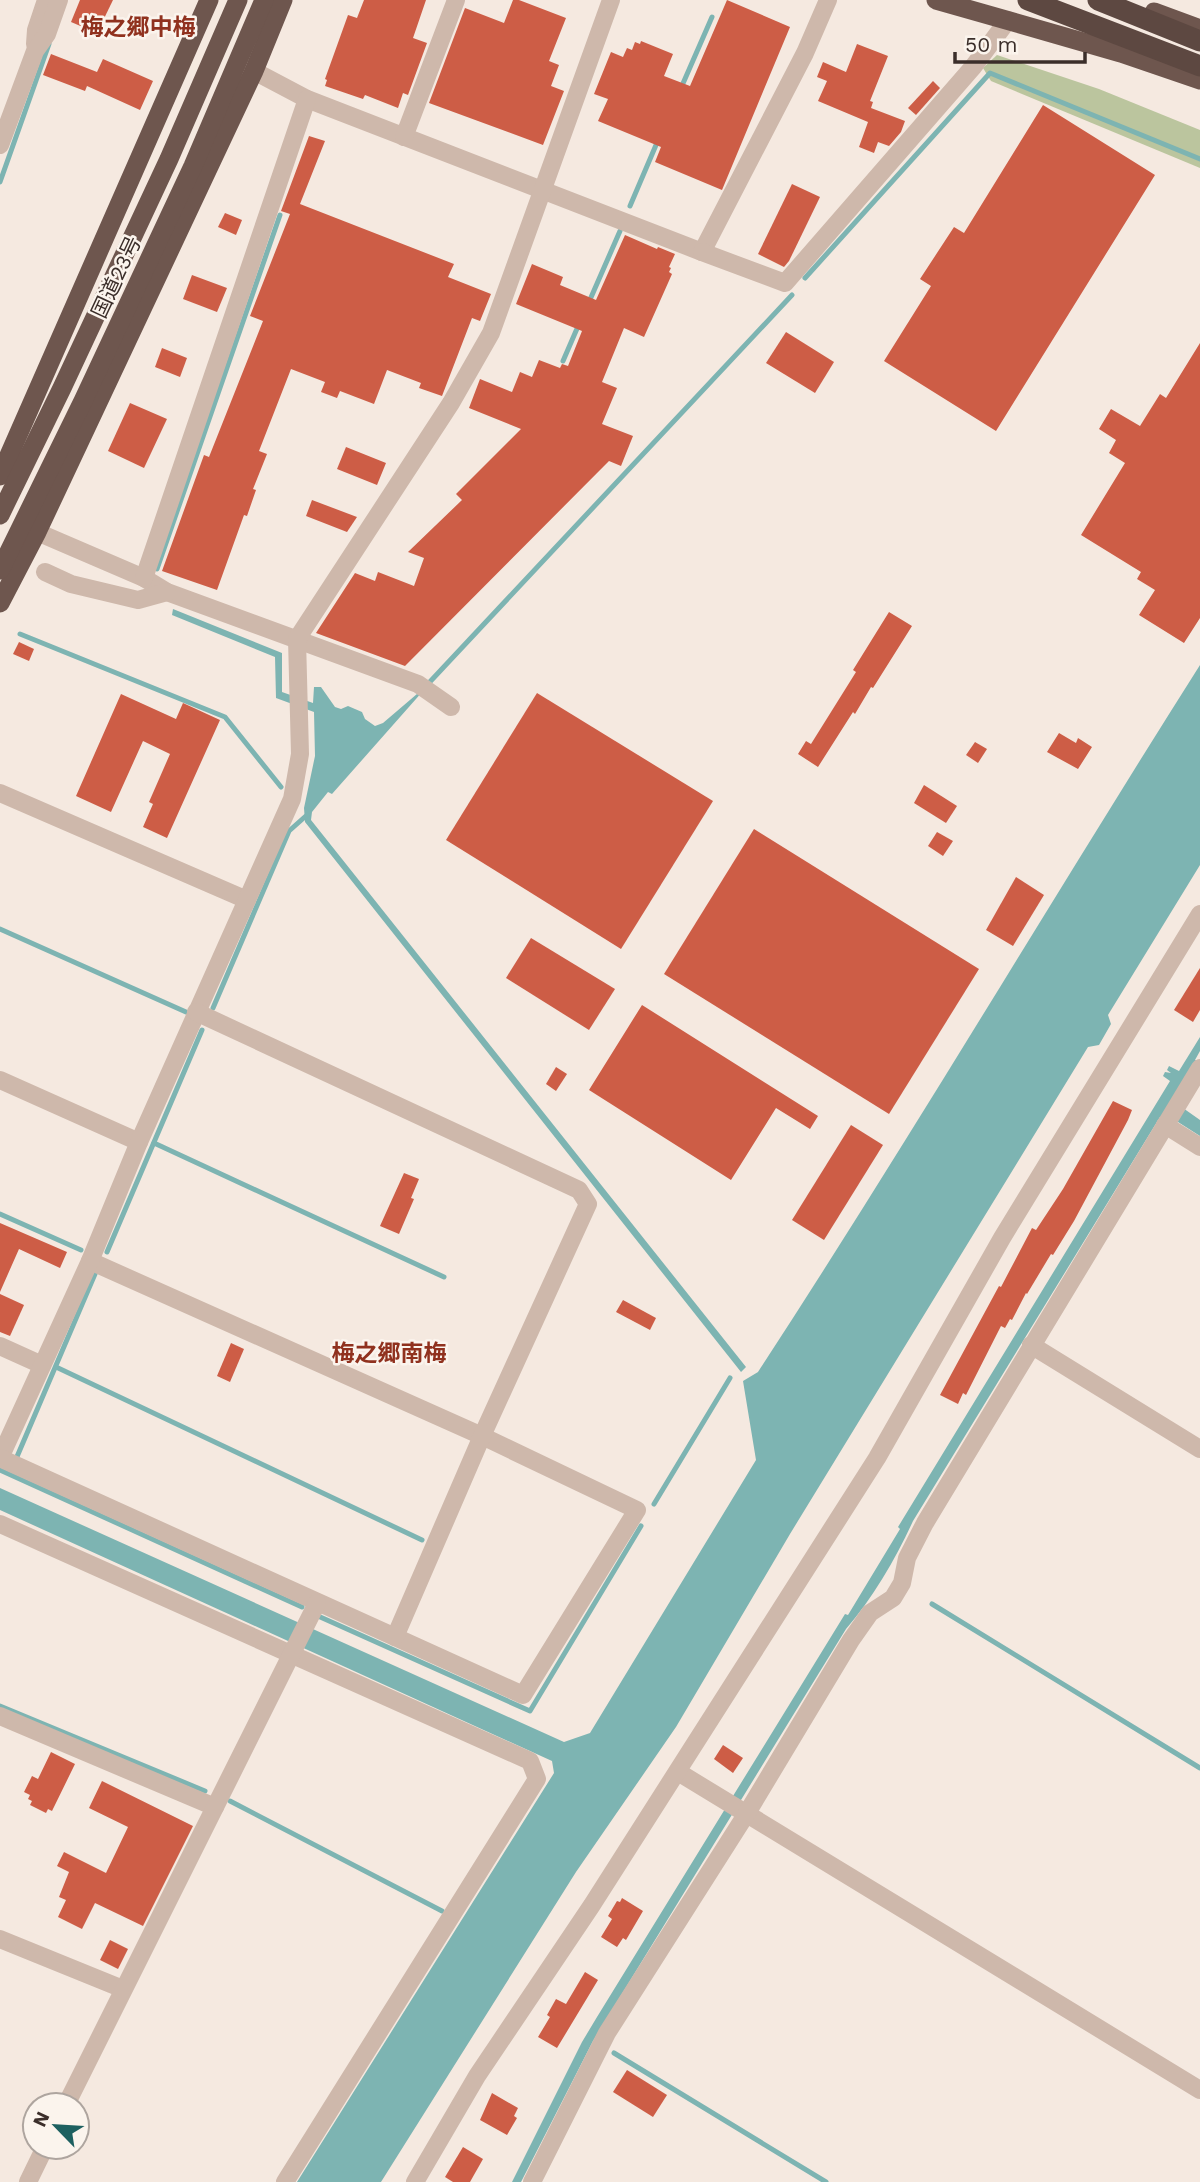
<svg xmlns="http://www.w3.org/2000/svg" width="1200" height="2182" font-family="'Work Sans','Noto Sans JP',sans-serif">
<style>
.green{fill:#bbc59e}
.water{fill:#7db4b2}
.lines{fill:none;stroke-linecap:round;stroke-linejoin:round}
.stream{stroke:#7db4b2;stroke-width:5}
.building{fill:#cd5d46}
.minor{stroke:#ceb8ab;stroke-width:18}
.trunk{stroke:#6e564e;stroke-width:19}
.motorway{stroke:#5d4841;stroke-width:21}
.trunk-bridge{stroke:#6e564e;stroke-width:19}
.labels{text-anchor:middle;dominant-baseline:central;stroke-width:5;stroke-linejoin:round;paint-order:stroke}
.street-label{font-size:21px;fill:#3b2e2a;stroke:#fbf4ed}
.neighbourhood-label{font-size:23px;font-weight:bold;fill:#90311e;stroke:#fbf4ed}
</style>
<rect width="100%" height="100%" fill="#f5e9e0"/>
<polygon class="green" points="997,55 1099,89 1200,130 1200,168 991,81 983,68"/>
<g class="water">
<polygon points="173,609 282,653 282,692 313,703 314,687 321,687 335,707 341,709 348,706 362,712 365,719 375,726 383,723 431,682 332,794 328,792 312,812 311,820 746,1367 741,1372 305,822 304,808 315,756 314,712 276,698 275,657 172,615"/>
<path d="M1200 665V865L1108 1015 1111 1024 1099 1045 1088 1047 790 1534 676 1727 576 1872 381 2182H297L554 1773 552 1761 0 1510V1488L564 1742 590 1733 756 1460 743 1381 758 1372C910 1139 1051 900 1200 665Z"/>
<path d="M1200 1037V1051L1195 1060 1197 1061 1173 1101 1200 1120V1136L1178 1122 1160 1117 913 1521C896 1558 873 1598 846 1629L593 2041 521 2182H512L582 2042 597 2017 845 1614 848 1615 900 1529 898 1527 1170 1081 1163 1076 1165 1072 1171 1073 1167 1070 1169 1066 1179 1071Z"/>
</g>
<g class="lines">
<g class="stream">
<polyline points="681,88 712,17"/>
<polyline points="0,182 49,44"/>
<polyline points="630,206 659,138"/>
<polyline points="805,278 990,73 1200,159"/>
<polyline points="589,302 620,231"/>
<polyline points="563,361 579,324"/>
<polyline points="157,569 280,215"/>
<polyline points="20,634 225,717 281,787"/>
<polyline points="426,686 792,295"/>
<polyline points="0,929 186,1012"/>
<polyline points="213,1008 289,831 307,815"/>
<polyline points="154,1143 444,1277"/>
<polyline points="0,1214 81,1250"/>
<polyline points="107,1252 202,1030"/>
<polyline points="56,1367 422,1540"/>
<polyline points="16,1459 95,1274"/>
<polyline points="0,1470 302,1607"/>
<polyline points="654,1504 730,1378"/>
<polyline points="932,1604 1200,1768"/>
<polyline points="318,1616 530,1711 641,1526"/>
<polyline points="0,1706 205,1791"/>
<polyline points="230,1801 442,1911"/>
<polyline points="614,2053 826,2182"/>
</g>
</g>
<g class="building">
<polygon points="80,0 113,0 97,33 71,22"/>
<polygon points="364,0 426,0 413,38 427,43 408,95 403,93 398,108 365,95 363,99 325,86 327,80 325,79 348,15 357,18"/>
<polygon points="513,0 519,0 566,18 549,61 559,65 551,86 564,91 543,145 429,103 465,8 504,23"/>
<polygon points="727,0 790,27 722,190 655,162 661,147 598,121 608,99 594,94 611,52 623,57 627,48 632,50 635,42 640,44 641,41 673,54 664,76 690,86"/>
<polygon points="857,44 888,56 870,101 873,102 871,108 905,121 901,132 889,146 878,142 874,153 859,147 868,122 818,101 827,81 817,77 823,62 846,72"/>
<polygon points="51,54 97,72 103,59 153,81 140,110 87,86 85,91 43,75"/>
<polygon points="933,81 940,88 916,115 908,108"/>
<polygon points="1043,105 1155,175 996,431 884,361 931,286 920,279 954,227 964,233"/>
<polygon points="309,136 325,141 300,204 454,264 448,277 491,294 480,321 472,318 442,396 419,388 421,383 387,370 374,404 340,391 337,398 321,392 325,382 291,369 259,451 267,454 253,489 256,490 247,516 244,515 217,590 162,571 204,455 209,457 263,321 250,316 290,214 281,211"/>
<polygon points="792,184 820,197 789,261 784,267 758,254"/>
<polygon points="225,213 242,220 236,235 218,227"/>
<polygon points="625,235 657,249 658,247 675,254 669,267 671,268 669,272 672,274 644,337 624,328 602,382 617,388 602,424 633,436 621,466 609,461 405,666 316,633 355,573 375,581 378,572 414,586 424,558 408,552 462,500 456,494 521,429 469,408 480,379 512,392 520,372 532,377 539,360 560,368 562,364 568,366 582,331 516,304 532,264 563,277 560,285 596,300"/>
<polygon points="192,275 227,288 217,312 183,299"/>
<polygon points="786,332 834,362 815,393 766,363"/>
<polygon points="1200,343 1200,618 1184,643 1139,615 1155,590 1137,579 1141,572 1081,535 1125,463 1109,453 1116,440 1099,429 1111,409 1140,426 1160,394 1166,398"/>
<polygon points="162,348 187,358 180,377 155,367"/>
<polygon points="130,403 167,419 144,468 108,451"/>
<polygon points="346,447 386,463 377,485 337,469"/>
<polygon points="312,500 357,517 347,532 306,516"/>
<polygon points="889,612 912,626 873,688 871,687 855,714 853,712 818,767 798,754 806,741 811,744 856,672 853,670"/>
<polygon points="19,642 34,649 29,661 13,654"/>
<polygon points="537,693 713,801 621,949 446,840"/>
<polygon points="121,694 176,719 183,703 220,720 167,838 143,827 153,804 149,802 170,754 143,741 111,812 76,796"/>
<polygon points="1059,733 1076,743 1078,738 1092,747 1078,769 1047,752"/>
<polygon points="975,742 987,749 978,763 966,755"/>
<polygon points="924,785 957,806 946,823 914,803"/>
<polygon points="754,829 979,969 889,1114 664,974"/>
<polygon points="937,832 953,841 943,856 928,846"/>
<polygon points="1016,877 1044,895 1013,946 986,930"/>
<polygon points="531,938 615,989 589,1030 506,978"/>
<polygon points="1200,968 1200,1010 1193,1022 1174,1010"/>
<polygon points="642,1005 818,1116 810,1129 776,1108 731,1180 589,1090"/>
<polygon points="556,1067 567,1074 556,1091 546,1084"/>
<polygon points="1113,1101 1132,1110 1128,1120 1074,1221 1053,1255 1051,1254 1027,1294 1026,1293 1012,1320 1010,1319 1005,1328 1001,1326 966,1395 963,1393 958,1404 940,1395 999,1286 1001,1287 1032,1228 1036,1230 1063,1189"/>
<polygon points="851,1125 883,1145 824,1240 792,1220"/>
<polygon points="404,1173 419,1179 411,1198 414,1199 399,1234 380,1226"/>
<polygon points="0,1223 67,1252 60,1268 19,1249 0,1292"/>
<polygon points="0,1294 24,1305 10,1336 0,1332"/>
<polygon points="623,1300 656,1318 650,1330 616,1312"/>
<polygon points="231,1343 244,1349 230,1382 217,1376"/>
<polygon points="723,1745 743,1758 733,1773 714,1759"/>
<polygon points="51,1752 75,1764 52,1811 48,1809 46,1813 30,1805 32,1801 28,1799 30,1795 24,1792 32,1776 38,1779"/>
<polygon points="102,1781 193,1826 143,1926 95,1903 82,1929 58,1917 66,1900 59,1897 69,1872 57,1866 64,1852 106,1873 128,1827 89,1808"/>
<polygon points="622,1898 643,1911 626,1940 623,1938 617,1947 601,1937 612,1919 608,1916 617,1901 620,1902"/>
<polygon points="110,1940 128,1949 118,1969 100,1960"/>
<polygon points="585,1972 598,1980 557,2048 538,2037 550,2017 547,2015 556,1999 566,2004"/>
<polygon points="627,2070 667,2095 653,2117 613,2092"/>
<polygon points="492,2093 518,2108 514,2116 517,2118 507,2135 480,2120"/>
<polygon points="463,2147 483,2159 470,2182 453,2182 445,2177"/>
</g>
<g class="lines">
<g class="minor">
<polyline points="35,44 36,30 46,0"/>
<polyline points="254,71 307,99 702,252 805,53 828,0"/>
<polyline points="404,137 456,0"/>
<polyline points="0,145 35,51 47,34 59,0"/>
<polyline points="702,252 785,283 973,67 1008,20"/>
<polyline points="37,532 144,578 167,592 418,684 451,707"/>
<polyline points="45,572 71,584 138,600 167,592"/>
<polyline points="144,578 307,99"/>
<polyline points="0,793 247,900"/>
<polyline points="0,1080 139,1142"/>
<polyline points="1165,1125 1200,1147"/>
<polyline points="90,1261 482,1436 637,1510 523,1695 395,1637"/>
<polyline points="1031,1345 1200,1449"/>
<polyline points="0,1346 42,1365"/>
<polyline points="0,1458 90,1261 139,1142 292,799 300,754 297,639 451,403 491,333 611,0"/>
<polyline points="0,1458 395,1637 482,1436 588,1204 579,1190 196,1012"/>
<polyline points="0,1524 530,1761 537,1779 285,2182"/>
<polyline points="0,1716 215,1807"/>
<polyline points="678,1772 1200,2090"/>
<polyline points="0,1939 123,1989"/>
<polyline points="66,2105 317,1603"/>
<polyline points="28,2182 45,2147"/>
<polyline points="415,2182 477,2076 592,1905 877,1458 1002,1238 1200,914"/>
<polyline points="532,2182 607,2033 747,1813 851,1640 870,1613 893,1598 902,1583 907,1558 925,1523 1200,1068"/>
</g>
<g class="trunk">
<polyline points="936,0 1121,53 1200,80"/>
<polyline points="1154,12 1200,29"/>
<polyline points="0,476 209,0"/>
<polyline points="0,515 62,388 169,159 238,0"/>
<polyline points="0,603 37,532 254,71 283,0"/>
</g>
<g class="motorway">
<polyline points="1028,0 1200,66"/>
<polyline points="1098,0 1200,41"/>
</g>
<polyline class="trunk-bridge" points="0,570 83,401 193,166 264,0"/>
</g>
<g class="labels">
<g class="street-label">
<text transform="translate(116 277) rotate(-65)">国道23号</text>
</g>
<g class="neighbourhood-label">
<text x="138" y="27">梅之郷中梅</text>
<text x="389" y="1353">梅之郷南梅</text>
</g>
</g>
<g transform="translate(56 2126) rotate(295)"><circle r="33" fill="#fbf4ed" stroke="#aea59f" stroke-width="2"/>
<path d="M0-5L12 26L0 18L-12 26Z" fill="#1d6060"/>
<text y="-10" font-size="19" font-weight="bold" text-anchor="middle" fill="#3b2e2a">N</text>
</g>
<path d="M955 52v10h130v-10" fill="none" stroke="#3b2e2a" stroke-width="3.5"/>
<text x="965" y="52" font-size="21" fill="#3b2e2a" stroke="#fbf4ed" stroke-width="5" paint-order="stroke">50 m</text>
</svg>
